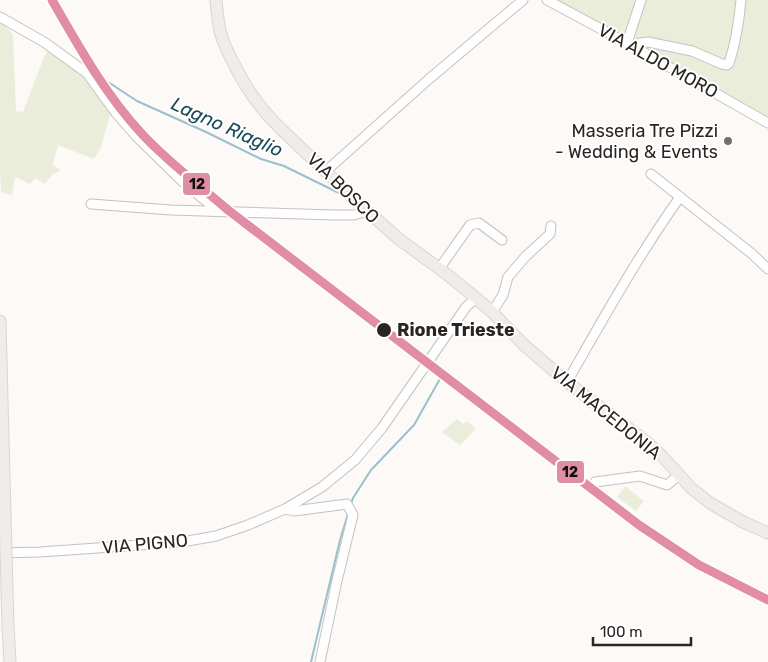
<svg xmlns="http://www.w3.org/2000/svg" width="768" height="662" font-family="Rubik,sans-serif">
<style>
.green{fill:#ebeddb}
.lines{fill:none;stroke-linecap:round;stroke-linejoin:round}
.stream{stroke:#9bc0cd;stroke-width:2}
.minor-casing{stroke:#c5c1bf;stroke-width:11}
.major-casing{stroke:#d8d5d4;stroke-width:13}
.minor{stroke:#fffefe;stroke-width:9}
.major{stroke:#f0ede8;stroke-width:11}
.major-bridge-casing{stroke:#d8d5d4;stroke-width:13;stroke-linecap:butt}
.major-bridge{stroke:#f0ede8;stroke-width:11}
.rail-1-casing{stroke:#fff;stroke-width:12}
.rail-1{stroke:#e28da6;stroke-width:9}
.poi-dot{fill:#746f6d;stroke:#fff;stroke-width:2}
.stop-dot{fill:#2a2522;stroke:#fff;stroke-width:2}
.labels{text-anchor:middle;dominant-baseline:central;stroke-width:4;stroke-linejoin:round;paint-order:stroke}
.street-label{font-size:18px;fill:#2a2522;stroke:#fff}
.poi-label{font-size:18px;fill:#2a2522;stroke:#fff;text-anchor:end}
.stop-label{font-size:18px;font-weight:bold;fill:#2a2522;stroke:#fff;text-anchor:start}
.water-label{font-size:19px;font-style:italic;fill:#1c4b5a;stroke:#fff}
.line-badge{stroke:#fff;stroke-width:2}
.pale-badge-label{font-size:14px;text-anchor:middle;font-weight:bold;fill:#111}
</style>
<rect width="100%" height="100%" fill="#fcf9f7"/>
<g class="green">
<polygon points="545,0 768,0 768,125"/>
<polygon points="0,21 9,30 13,35 16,111 23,112 44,57 49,49 85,75 111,111 101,147 94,159 58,145 53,165 61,170 52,175 45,184 35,178 30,184 15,177 12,195 1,192 0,169"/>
<polygon points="457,419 463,424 467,421 476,429 460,445 442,432"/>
<polygon points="625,486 644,501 636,511 617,497"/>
</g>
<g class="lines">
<g class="stream">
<polyline points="102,78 137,101 206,132 261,159 284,166 341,194"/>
<polyline points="351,504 353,498 371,470 414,425 441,377"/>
<polyline points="311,662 340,540 348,514"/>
</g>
<defs>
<g id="minor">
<polyline points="547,0 627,43 768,123"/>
<polyline points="0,17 44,42 87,73 116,113 136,136 184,183 217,210"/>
<polyline points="627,43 641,0"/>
<path d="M637 49 640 43 648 42 692 51 722 64 727 65 729 63C736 42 739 22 741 0"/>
<polyline points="326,171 429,79 523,0"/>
<polyline points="651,174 751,253 768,269"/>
<polyline points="91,204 171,210 333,215 354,215 367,211"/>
<polyline points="439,269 470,225 479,223 502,240"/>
<polyline points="492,312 503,295 508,277 526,256 550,234 551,226"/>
<path d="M567 382C603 319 638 256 680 197"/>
<polyline points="595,482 640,476 667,485 679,475"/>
<polyline points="285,509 294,511 347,504 353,515 336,585 320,662"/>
<polyline points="0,553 40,552 182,542 216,536 248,525 285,509 322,487 355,460 382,428 466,307 476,298"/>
</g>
<g id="major">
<path d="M216 0C217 10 218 21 220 31 223 43 229 55 235 66 247 90 260 109 280 128L367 211 400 240 444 272 476 298 492 312 524 345 567 382 648 443 662 456 691 488 710 503 743 522 768 533"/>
<polyline points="0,321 4,477"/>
<polyline points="8,627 10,662"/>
</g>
</defs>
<use href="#minor" class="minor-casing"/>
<use href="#major" class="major-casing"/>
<use href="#minor" class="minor"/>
<use href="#major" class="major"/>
<defs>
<polyline id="major-bridge" points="4,477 8,627"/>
</defs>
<use href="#major-bridge" class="major-bridge-casing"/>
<use href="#major-bridge" class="major-bridge"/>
<defs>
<path id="rail-1" d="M52 0C79 47 105 94 142 134 168 162 199 185 228 210L639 525 699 565 768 600"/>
</defs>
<use href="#rail-1" class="rail-1-casing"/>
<use href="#rail-1" class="rail-1"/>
</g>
<circle class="poi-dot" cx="728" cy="141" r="5"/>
<circle class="stop-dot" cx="384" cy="330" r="8"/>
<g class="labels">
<g class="street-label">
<text transform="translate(658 61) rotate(29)">VIA ALDO MORO</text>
<text transform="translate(343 188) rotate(44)">VIA BOSCO</text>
<text transform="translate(606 413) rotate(39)">VIA MACEDONIA</text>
<text transform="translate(145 544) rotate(-5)">VIA PIGNO</text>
</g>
<g class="poi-label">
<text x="718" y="131">Masseria Tre Pizzi<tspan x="718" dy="21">- Wedding &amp; Events</tspan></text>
</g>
<g class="stop-label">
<text x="397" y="330">Rione Trieste</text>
</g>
<g class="water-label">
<text transform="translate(227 127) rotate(24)">Lagno Riaglio</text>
</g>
</g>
<g class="line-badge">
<rect x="182" y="172" width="29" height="24" rx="5" fill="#e28da6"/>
<rect x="556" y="460" width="29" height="24" rx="5" fill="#e28da6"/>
</g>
<g class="pale-badge-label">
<text x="197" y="189">12</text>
<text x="570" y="477">12</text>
</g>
<path d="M593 637v8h98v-8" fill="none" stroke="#2a2522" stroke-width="2.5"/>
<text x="600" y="637" font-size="15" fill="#2a2522" stroke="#ffffff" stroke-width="4" paint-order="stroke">100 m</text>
</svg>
